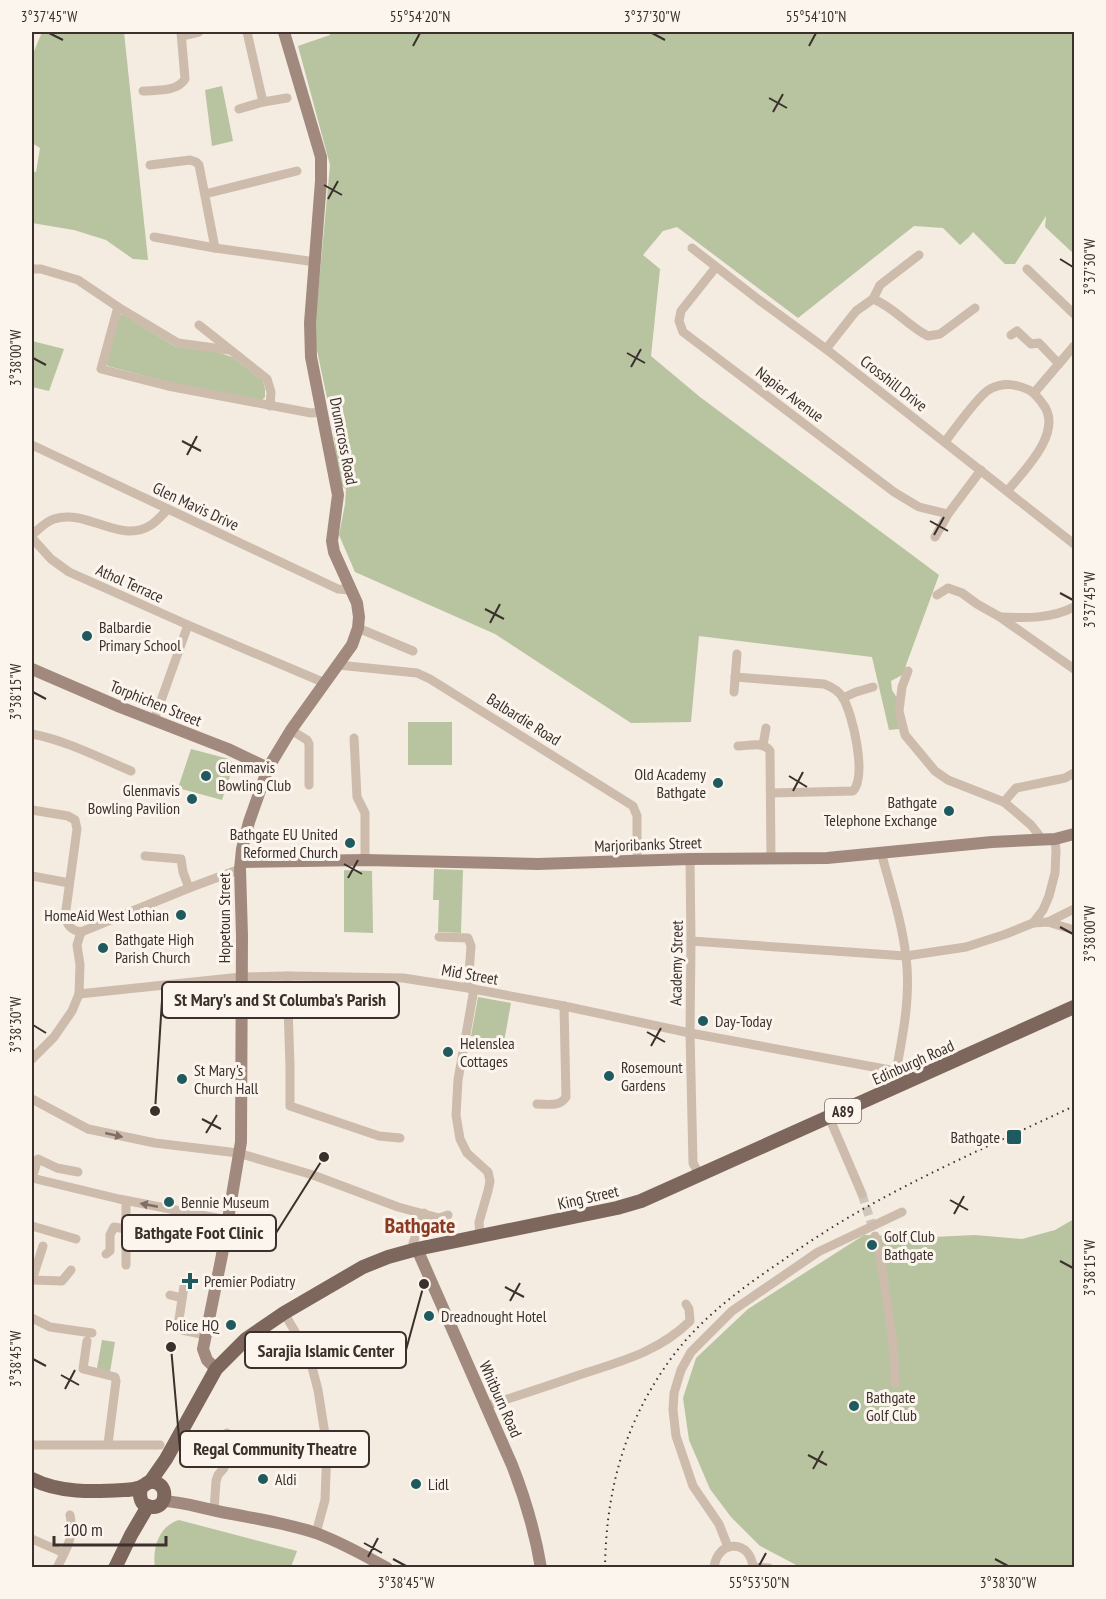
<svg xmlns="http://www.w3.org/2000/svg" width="1106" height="1599" font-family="'PT Sans Narrow',sans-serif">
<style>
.green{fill:#b8c4a0}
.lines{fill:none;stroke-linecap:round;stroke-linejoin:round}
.street-tunnel{stroke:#cfc6bd;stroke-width:9;stroke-dasharray:9 4.5;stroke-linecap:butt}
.street{stroke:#cdbbac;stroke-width:9}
.secondary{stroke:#a18a7d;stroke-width:12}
.primary{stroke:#7d675c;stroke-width:14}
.rail{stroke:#3b302b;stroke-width:2;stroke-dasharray:1.5 4.5;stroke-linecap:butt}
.oneway{fill:#7d6f65}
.ticks{fill:none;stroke:#3b302b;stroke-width:2}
.poi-dot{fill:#1f5a5e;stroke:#fbf5ee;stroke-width:2}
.labels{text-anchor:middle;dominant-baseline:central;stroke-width:6;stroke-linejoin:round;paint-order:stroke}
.shield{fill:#fbf5ee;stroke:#756b66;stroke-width:1.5}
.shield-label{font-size:15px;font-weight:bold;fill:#3b302b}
.street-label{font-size:16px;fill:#3b302b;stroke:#fbf5ee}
.poi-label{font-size:16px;fill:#3b302b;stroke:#fbf5ee;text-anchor:start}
.district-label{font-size:22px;font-weight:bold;fill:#8c3b22;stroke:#fbf5ee}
.leader{fill:none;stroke:#3b302b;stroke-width:2}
.callout-dot{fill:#3b302b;stroke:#fbf5ee;stroke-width:2}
.callout{fill:#fbf5ee;stroke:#3b302b;stroke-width:2}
.callout-label{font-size:18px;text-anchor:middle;font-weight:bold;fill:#3b302b}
.neatline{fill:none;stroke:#3b302b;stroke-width:2}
.ticks-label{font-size:15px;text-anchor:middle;fill:#3b302b}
</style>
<rect width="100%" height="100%" fill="#f4ebe1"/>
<g class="green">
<polygon points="42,32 124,32 148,260 133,259 106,240 74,230 32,223 32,171 36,172 40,148 32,143 32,56"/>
<polygon points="329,32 1074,32 1074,254 1045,227 1046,216 1015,264 1005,264 973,232 969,237 960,245 943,228 914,226 798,318 677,227 663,231 643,255 660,269 651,356 700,397 939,575 906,665 904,674 891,681 892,690 897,698 896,712 899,729 889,730 872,657 699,636 691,722 631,723 495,634 355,572 339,535 345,504 346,489 339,484 332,422 314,336 330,165 298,46 330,35"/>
<polygon points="222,86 233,141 212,146 205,90"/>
<polygon points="122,314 176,347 217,352 232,357 263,381 265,389 265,397 262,400 191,388 108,366 106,363 119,316"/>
<polygon points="32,341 64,349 49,391 32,387"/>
<rect x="408" y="722" width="44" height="43"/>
<polygon points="191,749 229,759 234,764 222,800 178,788"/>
<polygon points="434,869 463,870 461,933 438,932 439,900 433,900"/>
<polygon points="344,870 372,871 373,933 344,932"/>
<polygon points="478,997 511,1003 504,1042 471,1036"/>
<polygon points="1074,1219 1074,1567 800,1567 760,1546 731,1517 710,1489 689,1440 683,1398 696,1358 748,1309 864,1235 932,1237 975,1235 1022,1239 1055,1230"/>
<polygon points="102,1340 115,1342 110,1372 97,1368"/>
<path d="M179 1520 297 1551 291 1567H155C152 1548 159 1526 179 1520Z"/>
</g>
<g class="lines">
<polyline class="street-tunnel" points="862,1194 874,1232"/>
<g class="street">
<polyline points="247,32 263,102"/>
<polyline points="182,36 199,32"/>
<path d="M143 91C157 90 177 92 185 79L181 32"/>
<polyline points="239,109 263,102 287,98"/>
<polyline points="150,165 190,160 196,162 199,165 215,248"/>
<polyline points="205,194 297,171"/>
<polyline points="154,237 215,248 316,262"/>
<polyline points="692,248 759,300 826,349 1074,544"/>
<polyline points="716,267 681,311 679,321 683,332 894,492 919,507 948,514"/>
<polyline points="32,269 41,269 78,280 118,307 178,343 229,350"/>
<polyline points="1027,269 1074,314"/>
<polyline points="873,299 880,285 919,255"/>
<polyline points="118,307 101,369 168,386 311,413 322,412"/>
<polyline points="199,325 267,379 271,392 270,406"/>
<polyline points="1011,335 1017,331 1031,344 1039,343 1059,364"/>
<path d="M826 349 856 311 873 299C894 307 908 326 928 336L940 334 975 308"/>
<polyline points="1034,393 1074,346"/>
<path d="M945 442C953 431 980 394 990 389 1004 382 1016 384 1029 390 1035 393 1038 398 1042 403 1065 430 1025 470 1008 490"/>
<polyline points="32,445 338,589 350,590"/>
<path d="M32 535C39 529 45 522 54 519 87 508 120 545 151 525 157 521 162 515 168 509"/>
<polyline points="935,537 948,514 981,470"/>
<polyline points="32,538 51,559 69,572 188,625 325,683"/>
<polyline points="937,595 948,588 962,593 977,604 1000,617 1074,669"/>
<path d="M1000 617C1026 618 1051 619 1074 607"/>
<polyline points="358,628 413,651"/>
<polyline points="338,665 417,673 430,679 633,806 637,816 637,861"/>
<polyline points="908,671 902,687 899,711 905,735 935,771 948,780 1004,802 1031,825 1042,839"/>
<path d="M735 677 824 684C832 687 839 691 843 698 853 715 867 776 853 791L771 793"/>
<polyline points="734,692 737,654"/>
<polyline points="843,698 856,692 873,687"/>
<polyline points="154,720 188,625"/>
<polyline points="291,730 307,740 309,744 309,785"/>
<path d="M32 734C65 740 100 758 131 771"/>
<polyline points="354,738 357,797 365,813 365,860"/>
<polyline points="763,745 766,728"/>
<path d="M738 746C749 746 763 741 770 751L771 859"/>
<polyline points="1004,802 1016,788 1065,778 1074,773"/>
<path d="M32 810 68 816 75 820 77 829 65 917C68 926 71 930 81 932"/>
<path d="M881 852C890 886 902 921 906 957 911 996 903 1034 896 1072"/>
<polyline points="145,856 181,859 183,872 189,888"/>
<polyline points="690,859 691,941 690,1033 693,1163 699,1174"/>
<polyline points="32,876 69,883"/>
<polyline points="1048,922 1074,909"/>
<polyline points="1033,923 1048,922 1074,930"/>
<polyline points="81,932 189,888 240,869"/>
<polyline points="439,937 468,938 471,946 468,988"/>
<polyline points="691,941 906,956 966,947 1006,934 1033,923 1043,910 1049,896 1055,873 1056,851 1055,839"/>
<polyline points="287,976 290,1066 290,1106 379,1136 400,1138"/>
<polyline points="474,989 458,1080 456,1115 460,1139 467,1153 488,1172 490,1181 488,1191 479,1222 480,1237"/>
<polyline points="79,994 241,977 287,976 403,978 468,988 564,1006 690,1033 890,1070 896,1072 903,1085"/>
<polyline points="32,1059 54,1037 72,1011 79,994 80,965 77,945 81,932"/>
<polyline points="32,1099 88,1129 155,1143 238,1153 313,1175 398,1207 439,1218 448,1215"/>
<path d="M537 1104C548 1104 560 1107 566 1097L564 1006"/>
<polyline points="829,1117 862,1194"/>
<polyline points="32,1178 119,1199 227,1220"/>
<polyline points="32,1178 38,1159 57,1168 78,1172"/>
<polyline points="126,1201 126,1265"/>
<polyline points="32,1226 76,1239"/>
<path d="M875 1236C881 1256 883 1276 886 1296 891 1325 895 1354 895 1384"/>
<polyline points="417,1249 413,1243 424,1213"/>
<polyline points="106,1254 110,1251 110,1235 114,1227 126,1229"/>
<polyline points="32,1280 62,1281 71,1270"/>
<polyline points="32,1280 43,1246"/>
<polyline points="184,1286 178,1326 182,1330 206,1335"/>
<polyline points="170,1295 182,1298"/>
<polyline points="284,1313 300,1340 312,1367 318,1390 327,1447 325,1500 316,1533"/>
<polyline points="32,1318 50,1327 92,1333"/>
<polyline points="87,1341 83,1369 115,1377 116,1381 108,1444"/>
<path d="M486 1406C517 1396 548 1386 579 1375 619 1362 659 1352 690 1321L689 1309 686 1304"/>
<polyline points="32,1445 160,1445"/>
<polyline points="214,1511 216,1481 218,1475 224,1468 227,1433"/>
<polyline points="32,1539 64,1553"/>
<polyline points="728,1547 719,1524 693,1486 676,1436 673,1410 674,1393 681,1370 691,1352 732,1311 818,1252 902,1212"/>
<polyline points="753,1567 769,1568"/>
<path d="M57 1568C66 1549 75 1537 70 1515"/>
<path d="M714 1568C717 1539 751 1539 753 1568"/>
</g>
<g class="secondary">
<polyline points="32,669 120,707 228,749 268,768"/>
<polyline points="241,862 365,860 538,864 690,859 827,858 992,842 1055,839 1074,834"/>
<path d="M417 1249 512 1465C525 1498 535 1532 541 1568"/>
<polyline points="216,1369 207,1360 203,1349 222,1255 241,1142 242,936 240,869 242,849 249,822 268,768 291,730 352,645 358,628 359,617 357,603 334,552 332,541 338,495 311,357 310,323 321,181 321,157 284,32"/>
<path d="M163 1501C183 1502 197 1507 217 1511 250 1518 284 1522 316 1533 340 1542 364 1555 387 1568"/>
</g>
<g class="primary">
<path d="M32 1479C59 1493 93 1492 123 1490 129 1490 136 1489 142 1487 146 1484 148 1481 154 1482 169 1485 167 1508 152 1507 140 1507 138 1495 142 1486"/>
<polyline points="150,1482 166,1459 216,1369 246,1339 284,1313 363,1267 388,1257 417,1249 617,1208 641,1201 1074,1007"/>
<polyline points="115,1568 131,1535 148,1506"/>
</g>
<path class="rail" d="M605 1568C606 1495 622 1431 663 1370 693 1324 737 1291 782 1261 804 1245 827 1230 851 1216 921 1175 1000 1141 1074 1106"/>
</g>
<defs><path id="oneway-solid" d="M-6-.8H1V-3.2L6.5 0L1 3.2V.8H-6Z" transform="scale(1.5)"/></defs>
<g class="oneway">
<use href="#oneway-solid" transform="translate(114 1135) rotate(13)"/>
<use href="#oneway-solid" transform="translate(149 1205) rotate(-169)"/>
</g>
<path class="ticks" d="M49 33 63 40M652 33 665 40M413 46 420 33M809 46 816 33M769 98 787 108M773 112 783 94M324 185 342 195M328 199 338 181M1060 259 1073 267M627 353 645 363M33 358 46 365M631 367 641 349M182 441 201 451M187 455 197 436M930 521 948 531M934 535 944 517M1060 593 1073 600M485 609 504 619M490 623 500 604M33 692 46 699M789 776 807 787M793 791 803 772M344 864 362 874M348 878 358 860M1060 927 1073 934M33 1025 46 1033M647 1032 665 1042M651 1046 661 1028M202 1119 221 1129M206 1133 217 1115M950 1200 968 1210M954 1214 964 1196M1060 1261 1073 1268M505 1287 524 1297M510 1301 520 1283M33 1359 46 1366M61 1375 79 1385M65 1389 75 1370M808 1455 827 1465M813 1469 823 1451M364 1543 382 1553M368 1557 378 1538M393 1559 406 1566M995 1559 1008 1566M759 1566 766 1553"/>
<g class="poi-dot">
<circle cx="87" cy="636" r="6"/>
<circle cx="206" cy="776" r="6"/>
<circle cx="718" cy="783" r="6"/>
<circle cx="192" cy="799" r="6"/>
<circle cx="949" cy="811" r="6"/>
<circle cx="350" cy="843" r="6"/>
<circle cx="181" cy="915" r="6"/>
<circle cx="103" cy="948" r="6"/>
<circle cx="703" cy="1021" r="6"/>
<circle cx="448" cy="1052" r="6"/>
<circle cx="609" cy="1076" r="6"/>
<circle cx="182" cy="1079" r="6"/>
<rect x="1006" y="1129" width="16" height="16" rx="3"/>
<circle cx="169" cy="1202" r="6"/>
<circle cx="872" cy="1245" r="6"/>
<path d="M187 1272h6v6h6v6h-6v6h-6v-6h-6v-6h6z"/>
<circle cx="429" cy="1316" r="6"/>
<circle cx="231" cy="1325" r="6"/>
<circle cx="854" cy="1406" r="6"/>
<circle cx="263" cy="1479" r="6"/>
<circle cx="416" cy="1484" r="6"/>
</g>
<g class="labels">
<rect class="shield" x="825" y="1099" width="36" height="24" rx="4.5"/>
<g class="shield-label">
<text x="843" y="1111">A89</text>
</g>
<g class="street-label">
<text transform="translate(894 383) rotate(38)">Crosshill Drive</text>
<text transform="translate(790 394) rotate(37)">Napier Avenue</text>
<text transform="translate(344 441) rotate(79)">Drumcross Road</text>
<text transform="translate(196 506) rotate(25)">Glen Mavis Drive</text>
<text transform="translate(130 583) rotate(24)">Athol Terrace</text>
<text transform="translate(156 703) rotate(22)">Torphichen Street</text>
<text transform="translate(524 719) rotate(32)">Balbardie Road</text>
<text transform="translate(648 844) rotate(-2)">Marjoribanks Street</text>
<text transform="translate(224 918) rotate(-90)">Hopetoun Street</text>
<text transform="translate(676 963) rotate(-89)">Academy Street</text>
<text transform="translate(470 974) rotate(10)">Mid Street</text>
<text transform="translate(913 1062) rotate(-24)">Edinburgh Road</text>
<text transform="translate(588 1197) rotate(-13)">King Street</text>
<text transform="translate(501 1399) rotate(66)">Whitburn Road</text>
</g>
<g class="poi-label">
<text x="99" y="627">Balbardie<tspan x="99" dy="18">Primary School</tspan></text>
<text x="218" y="767">Glenmavis<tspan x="218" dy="18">Bowling Club</tspan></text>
<text x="706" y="774" text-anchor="end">Old Academy<tspan x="706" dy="18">Bathgate</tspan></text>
<text x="180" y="790" text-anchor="end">Glenmavis<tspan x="180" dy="18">Bowling Pavilion</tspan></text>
<text x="937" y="802" text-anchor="end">Bathgate<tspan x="937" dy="18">Telephone Exchange</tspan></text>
<text x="338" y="834" text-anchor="end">Bathgate EU United<tspan x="338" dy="18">Reformed Church</tspan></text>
<text x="169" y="915" text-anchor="end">HomeAid West Lothian</text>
<text x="115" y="939">Bathgate High<tspan x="115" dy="18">Parish Church</tspan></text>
<text x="715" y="1021">Day-Today</text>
<text x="460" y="1043">Helenslea<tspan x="460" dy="18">Cottages</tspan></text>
<text x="621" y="1067">Rosemount<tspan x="621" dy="18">Gardens</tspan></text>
<text x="194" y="1070">St Mary's<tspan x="194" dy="18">Church Hall</tspan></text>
<text x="1000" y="1137" text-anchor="end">Bathgate</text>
<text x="181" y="1202">Bennie Museum</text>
<text x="884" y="1236">Golf Club<tspan x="884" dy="18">Bathgate</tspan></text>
<text x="204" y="1281">Premier Podiatry</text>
<text x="441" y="1316">Dreadnought Hotel</text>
<text x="219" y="1325" text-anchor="end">Police HQ</text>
<text x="866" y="1397">Bathgate<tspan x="866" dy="18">Golf Club</tspan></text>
<text x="275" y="1479">Aldi</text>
<text x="428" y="1484">Lidl</text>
</g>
<g class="district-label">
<text x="420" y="1225">Bathgate</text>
</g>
</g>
<path class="leader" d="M155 1111L162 1000M324 1157L276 1233M424 1284L406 1350M171 1347L180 1449"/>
<g class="callout-dot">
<circle cx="155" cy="1111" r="6"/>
<circle cx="324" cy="1157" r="6"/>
<circle cx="424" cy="1284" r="6"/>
<circle cx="171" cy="1347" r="6"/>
</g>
<g class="callout">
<rect x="162" y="982" width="237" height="36" rx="6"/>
<rect x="122" y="1215" width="154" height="36" rx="6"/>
<rect x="245" y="1332" width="161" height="36" rx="6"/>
<rect x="180" y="1431" width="189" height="36" rx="6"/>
</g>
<g class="callout-label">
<text x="280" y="1006">St Mary's and St Columba's Parish</text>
<text x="199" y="1239">Bathgate Foot Clinic</text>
<text x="326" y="1357">Sarajia Islamic Center</text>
<text x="275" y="1455">Regal Community Theatre</text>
</g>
<rect width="1106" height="1599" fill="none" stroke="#fbf5ee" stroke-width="66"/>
<path d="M54 1536v9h112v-9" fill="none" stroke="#3b302b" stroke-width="3"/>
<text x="63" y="1536" font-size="18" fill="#3b302b" stroke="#fbf5ee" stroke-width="4.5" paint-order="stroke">100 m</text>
<rect x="33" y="33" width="1040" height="1533" class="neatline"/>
<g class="ticks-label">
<text x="49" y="22">3°37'45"W</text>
<text x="420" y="22">55°54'20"N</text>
<text x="652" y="22">3°37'30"W</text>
<text x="816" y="22">55°54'10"N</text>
<text transform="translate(1090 267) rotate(-90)" y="5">3°37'30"W</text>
<text transform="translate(16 358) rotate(-90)" y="5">3°38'00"W</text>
<text transform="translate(1090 600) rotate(-90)" y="5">3°37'45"W</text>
<text transform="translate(16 692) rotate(-90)" y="5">3°38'15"W</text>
<text transform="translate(1090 934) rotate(-90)" y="5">3°38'00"W</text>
<text transform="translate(16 1025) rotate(-90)" y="5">3°38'30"W</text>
<text transform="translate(1090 1268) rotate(-90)" y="5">3°38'15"W</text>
<text transform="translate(16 1359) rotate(-90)" y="5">3°38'45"W</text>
<text x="406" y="1588">3°38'45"W</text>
<text x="759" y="1588">55°53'50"N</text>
<text x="1008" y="1588">3°38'30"W</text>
</g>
</svg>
